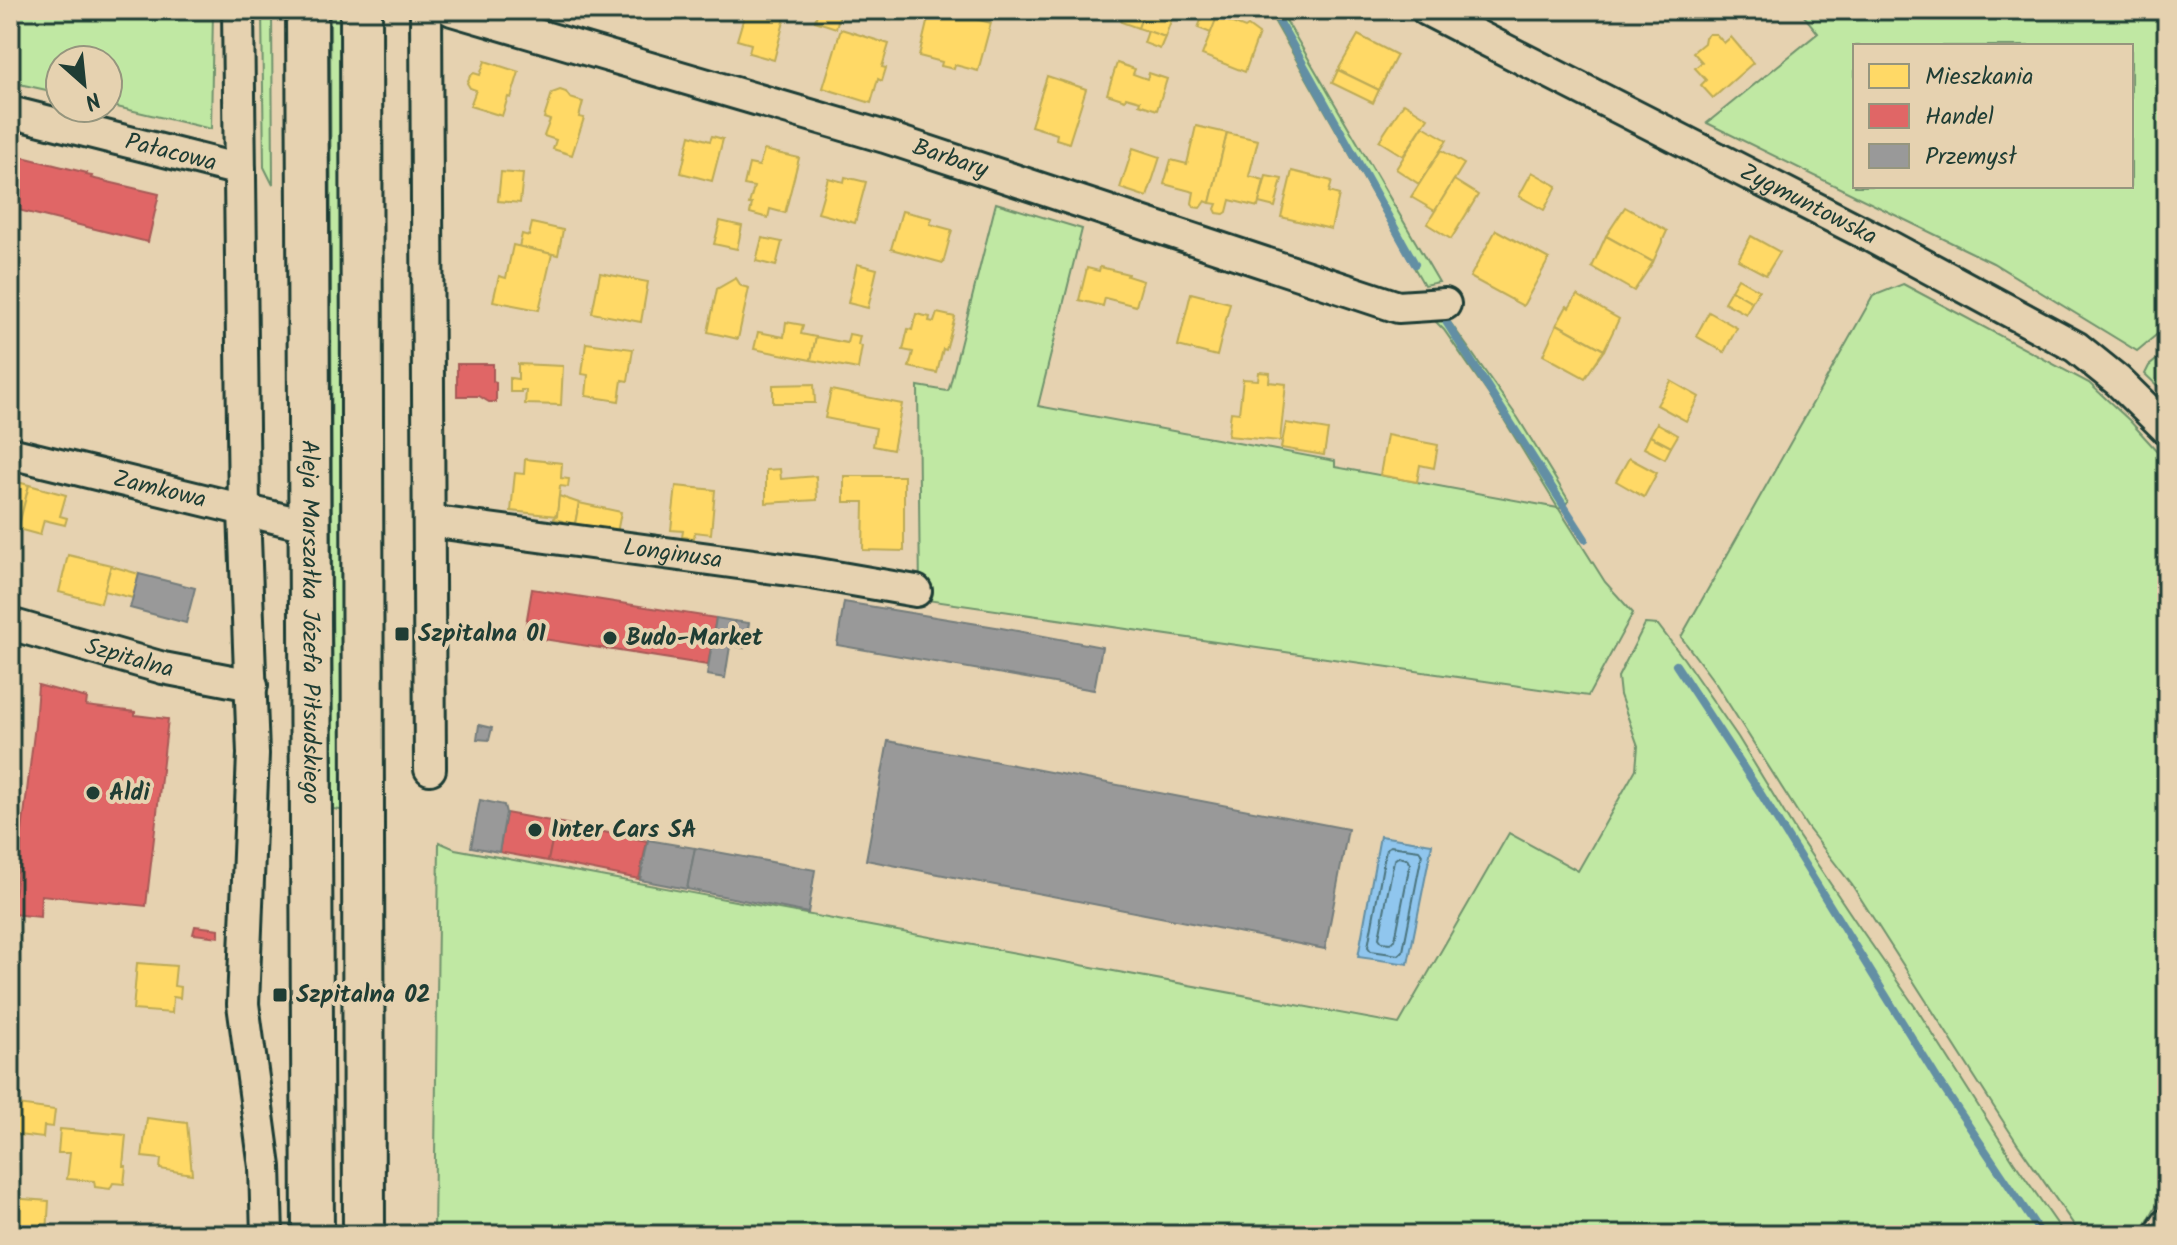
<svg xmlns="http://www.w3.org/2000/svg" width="2177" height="1245" font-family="Kalam,sans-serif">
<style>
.green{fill:#c0e8a3;stroke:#70926c;stroke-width:2;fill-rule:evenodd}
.water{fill:#90c6ee;stroke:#638fa4;stroke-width:2}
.homes{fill:#ffd966;stroke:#bcaa57;stroke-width:2}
.shops{fill:#e06666;stroke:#a65a57;stroke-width:2}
.industry{fill:#999;stroke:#747d7b;stroke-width:2}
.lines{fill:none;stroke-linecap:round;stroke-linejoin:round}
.shore{stroke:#4c747e;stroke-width:2}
.stream{stroke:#638fa4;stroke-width:8}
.minor-casing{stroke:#1f3d34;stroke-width:36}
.major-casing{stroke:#1f3d34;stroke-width:46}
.minor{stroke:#e6d2b0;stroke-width:30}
.major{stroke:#e6d2b0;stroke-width:40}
.poi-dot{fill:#1f3d34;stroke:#e6d2b0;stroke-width:3}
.labels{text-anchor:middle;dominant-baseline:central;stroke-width:8;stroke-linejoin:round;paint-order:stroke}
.street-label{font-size:24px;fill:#1f3d34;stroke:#e6d2b0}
.poi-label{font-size:24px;font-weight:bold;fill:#1f3d34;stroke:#e6d2b0;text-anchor:start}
</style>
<rect width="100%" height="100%" fill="#e6d2b0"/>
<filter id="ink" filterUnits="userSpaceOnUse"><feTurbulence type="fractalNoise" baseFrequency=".0125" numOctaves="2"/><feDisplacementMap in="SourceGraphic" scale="16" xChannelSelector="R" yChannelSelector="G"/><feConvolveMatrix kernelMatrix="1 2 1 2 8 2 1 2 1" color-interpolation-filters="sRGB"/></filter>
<g filter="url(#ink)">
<g class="green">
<polygon points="10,10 213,10 211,129 108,105 108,60 60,60 60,93 10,82"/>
<polygon points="262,10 272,10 273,185 264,167"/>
<polygon points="330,10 344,10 347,811 333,809"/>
<polygon points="1268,10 1280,10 1439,282 1424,285"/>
<path d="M1799 10H2167V326L2137 351 1993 263 1707 123 1818 33ZM1855 46H2131V186H1855Z"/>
<polygon points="996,203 1082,229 1038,406 1335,461 1335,467 1558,508 1489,395 1444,330 1435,321 1445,315 1518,418 1569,501 1559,509 1605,582 1633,613 1588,696 920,599 918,386 947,391 949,389"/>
<polygon points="1903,284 2089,383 2129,420 2167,462 2167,1186 2140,1235 2081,1235 2017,1143 1852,885 1807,827 1716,684 1681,637 1873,296"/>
<polygon points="2167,351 2167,395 2145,374 2149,366"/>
<polygon points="1645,624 1658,625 1684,659 1738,737 1799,837 1858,925 1918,1011 2014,1162 2065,1235 434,1235 439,842 455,849 1399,1024 1509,833 1578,871 1636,769 1638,746 1620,695 1618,677"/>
</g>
<polygon class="water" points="1380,836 1432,844 1408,964 1358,957"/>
<g class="homes">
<polygon points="746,10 787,10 774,60 749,53 751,44 737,40"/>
<polygon points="818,10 841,10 836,28 815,21"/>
<polygon points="857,10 894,10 891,20"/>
<polygon points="930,10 940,10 991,23 978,71 955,65 954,69 941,66 942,62 919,56"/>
<polygon points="1065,10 1088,10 1085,19"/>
<polygon points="1105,10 1145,10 1138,28 1121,22 1123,16"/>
<polygon points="1145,10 1175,10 1165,37 1138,28"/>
<polygon points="1205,10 1220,10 1211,33 1198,28"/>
<polygon points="1217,17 1245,28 1248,26 1259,34 1245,72 1202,55"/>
<polygon points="841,29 889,44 882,67 886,68 882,81 878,79 871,103 823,88"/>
<polygon points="1148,31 1165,37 1160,49 1144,43"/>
<polygon points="1709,34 1716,34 1724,43 1731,37 1753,63 1713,98 1701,85 1706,80 1695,68 1702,62 1693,52 1704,43 1705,37"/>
<polygon points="1358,35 1397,55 1379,90 1338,70"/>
<polygon points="485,61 519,72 511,98 508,97 502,116 470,106 476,90 470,88 467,83 470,76 474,73 480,75"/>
<polygon points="1117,63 1135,69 1133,74 1147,79 1149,73 1167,79 1157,110 1139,104 1140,101 1126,97 1125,100 1107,94"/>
<polygon points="1338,70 1379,90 1373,103 1332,83"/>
<polygon points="1047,76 1086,89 1069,143 1056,139 1057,134 1031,126"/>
<polygon points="560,90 566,92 570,98 583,102 579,117 584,118 572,155 553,149 556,140 544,136 550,120 544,118 552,93"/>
<polygon points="1404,103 1428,118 1403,156 1379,141"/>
<polygon points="1196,126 1227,133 1210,203 1205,201 1200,208 1194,207 1192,203 1194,192 1164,184 1171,160 1187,164"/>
<polygon points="1423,126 1447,140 1419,184 1396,169"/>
<polygon points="1227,133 1258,140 1249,176 1264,180 1258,207 1230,200 1227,212 1224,214 1217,213 1215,209 1217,204 1210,203"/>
<polygon points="690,135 710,141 712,136 723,139 712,181 681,173"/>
<polygon points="1133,148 1160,157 1147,197 1120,188"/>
<polygon points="764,150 799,158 785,213 770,209 768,218 750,213 752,204 749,204 754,187 744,185 749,164 759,166"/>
<polygon points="1441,150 1464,164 1435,211 1411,197"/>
<polygon points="1292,171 1332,181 1329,192 1339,195 1331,229 1281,217"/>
<polygon points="501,172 523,174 520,203 498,201"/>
<polygon points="1532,172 1557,186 1544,210 1519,196"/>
<polygon points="1266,176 1282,179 1275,207 1259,203"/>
<polygon points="845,177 866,182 855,223 818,213 828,178 844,182"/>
<polygon points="1454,180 1478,195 1451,239 1427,224"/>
<polygon points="1625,207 1667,231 1653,262 1606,236"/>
<polygon points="902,211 932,218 930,224 952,230 943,263 891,249"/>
<polygon points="720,221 742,226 737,249 714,244"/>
<polygon points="532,223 563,230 558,255 519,247 522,234 529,236"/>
<polygon points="1496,230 1549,259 1523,306 1470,277"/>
<polygon points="1606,236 1653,262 1634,291 1592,267"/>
<polygon points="1751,236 1780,252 1766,275 1738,260"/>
<polygon points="762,238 782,242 776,266 756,261"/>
<polygon points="513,245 552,254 539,310 493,301 499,276 506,278"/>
<polygon points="857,264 877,269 868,308 848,303"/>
<polygon points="1100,267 1128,274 1127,276 1143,281 1136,306 1105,298 1103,306 1079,300 1087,268 1099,271"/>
<polygon points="600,273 648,282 641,322 592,313"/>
<polygon points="736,278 741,286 749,288 738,339 708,332 717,289"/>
<polygon points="1738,278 1759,290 1752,302 1731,290"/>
<polygon points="1731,290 1752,302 1746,314 1724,302"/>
<polygon points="1191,293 1230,303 1217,356 1178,346"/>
<polygon points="1577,295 1619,319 1604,350 1557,324 1567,306 1569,308"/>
<polygon points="1709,312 1737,328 1724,352 1696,336"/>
<polygon points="937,313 955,317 946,350 943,349 937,373 909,367 913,352 903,350 908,329 912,330 916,314 930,317 929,321 934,322"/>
<polygon points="786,322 803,325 801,334 816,337 811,360 754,349 758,332 784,337"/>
<polygon points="1557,324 1604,350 1585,378 1543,355"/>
<polygon points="849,334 860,336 858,345 862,346 858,369 811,360 816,337 847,343"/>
<polygon points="586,343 633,349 628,381 622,380 619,401 586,396 588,375 582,374"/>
<polygon points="518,364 563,366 561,405 525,404 526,390 521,390 521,392 510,392 510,378 518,379"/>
<polygon points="1259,372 1270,373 1269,382 1286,384 1280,441 1228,436 1231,412 1239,413 1243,379 1258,380"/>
<polygon points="1671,381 1699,397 1686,421 1657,405"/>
<polygon points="814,384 815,403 773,403 773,385"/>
<polygon points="831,390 902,404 893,450 873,446 876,428 825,418"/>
<polygon points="1286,423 1328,430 1324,455 1281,448"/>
<polygon points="1657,423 1678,435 1671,447 1650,436"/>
<polygon points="1387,435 1438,445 1434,468 1420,465 1417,482 1380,475"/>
<polygon points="1650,436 1671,447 1665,459 1644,448"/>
<polygon points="1629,458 1657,473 1644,497 1616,481"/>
<polygon points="525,459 562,463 561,478 569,479 568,487 560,486 557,516 511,511 515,473 524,474"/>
<polygon points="780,469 781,479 816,476 817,500 766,503 766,470"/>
<polygon points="844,476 904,476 904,551 863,550 864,502 844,502"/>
<polygon points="10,480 29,485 18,529 10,527"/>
<polygon points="29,485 66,495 60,516 67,518 65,525 44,520 40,535 18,529"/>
<polygon points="676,486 715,490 711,534 695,532 694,538 682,537 683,531 671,530"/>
<polygon points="559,496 579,503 575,524 554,519 555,515 557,516"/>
<polygon points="579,503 621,512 617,533 575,524"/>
<polygon points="68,555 111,565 101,603 59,592"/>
<polygon points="111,566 139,574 133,598 104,591"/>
<polygon points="137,963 176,966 174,986 181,987 180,998 173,997 172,1013 133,1010"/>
<polygon points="10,1104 55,1110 53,1127 44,1126 43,1138 10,1134"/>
<polygon points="147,1118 187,1123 192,1174 160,1169 161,1159 142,1157"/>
<polygon points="60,1129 126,1135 123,1166 126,1166 124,1184 113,1183 110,1189 95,1187 94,1181 67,1179 70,1153 58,1153"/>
<polygon points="10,1198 49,1201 47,1234 10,1235"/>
</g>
<g class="shops">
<polygon points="10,154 87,173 86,175 92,176 91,178 159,194 148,242 10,208"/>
<polygon points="457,364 493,364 493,381 496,382 496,402 489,402 479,396 457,396"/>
<polygon points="532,589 716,618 708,665 524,636"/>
<polygon points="38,685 87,698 86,706 135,712 135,715 168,719 146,906 41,895 40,917 12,914 35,725"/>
<polygon points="506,813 556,822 548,861 499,852"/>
<polygon points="556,822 647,841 639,879 548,861"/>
<polygon points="195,926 219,929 219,937 193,934"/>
</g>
<g class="industry">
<polygon points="139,574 195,588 186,623 130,608"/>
<polygon points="844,602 996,627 1102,647 1094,690 837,645"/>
<polygon points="716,618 734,621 725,678 707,675"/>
<polygon points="734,621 749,623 744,648 730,645"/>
<polygon points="479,725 492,728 489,740 477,739"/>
<polygon points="888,741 1348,829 1325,949 866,860"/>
<polygon points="480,800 504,805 506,813 499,852 471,847"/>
<polygon points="648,840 695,848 687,889 640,880"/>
<polygon points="695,848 815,870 808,913 687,889"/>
</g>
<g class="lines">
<g class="shore">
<polygon points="1390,846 1419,850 1422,854 1403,951 1399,955 1371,951 1368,947 1386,849"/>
<polygon points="1398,857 1408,859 1410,863 1395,940 1390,943 1382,942 1379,938 1394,860"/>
</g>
<g class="stream">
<polyline points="1273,10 1415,264"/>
<polyline points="1443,317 1585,539"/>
<polyline points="1676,665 1759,791 1938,1080 2042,1235"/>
</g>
<defs>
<g id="minor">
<polyline points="238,10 244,511 253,754 243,1004 265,1167 267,1235"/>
<polyline points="426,10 430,769"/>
<path id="s1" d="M452 10 885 137 1398 307 1445 304"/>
<path id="s2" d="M1427 10 1872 237 2076 347 2118 381 2167 429"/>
<path id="s3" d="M10 112 240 170"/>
<path id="s4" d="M10 453 310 526"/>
<path id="s5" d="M429 521 812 573 916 591"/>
<path id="s6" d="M10 624 163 668 252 685"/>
<polyline points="2160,1235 2167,1224"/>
</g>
<g id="major">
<path id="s7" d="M307 10 313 1235"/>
<polyline points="361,10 364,1235"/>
</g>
</defs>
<use href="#minor" class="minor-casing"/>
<use href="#major" class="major-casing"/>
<use href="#minor" class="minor"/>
<use href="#major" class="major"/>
</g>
</g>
<g class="poi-dot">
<rect x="394" y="626" width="16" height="16" rx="4"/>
<circle cx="610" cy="638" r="8"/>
<circle cx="93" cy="793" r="8"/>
<circle cx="535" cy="830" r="8"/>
<rect x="272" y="987" width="16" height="16" rx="4"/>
</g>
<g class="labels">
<g class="street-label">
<text stroke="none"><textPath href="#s3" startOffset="166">Pałacowa</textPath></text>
<text stroke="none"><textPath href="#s1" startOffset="520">Barbary</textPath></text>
<text stroke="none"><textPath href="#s2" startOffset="428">Zygmuntowska</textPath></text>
<text stroke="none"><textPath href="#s4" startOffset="154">Zamkowa</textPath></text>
<text stroke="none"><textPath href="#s5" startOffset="246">Longinusa</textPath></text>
<text stroke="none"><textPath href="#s7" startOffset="612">Aleja Marszałka Józefa Piłsudskiego</textPath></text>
<text stroke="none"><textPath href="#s6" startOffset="124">Szpitalna</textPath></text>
</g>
<g class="poi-label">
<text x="418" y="634">Szpitalna 01</text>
<text x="626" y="638">Budo-Market</text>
<text x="109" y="793">Aldi</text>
<text x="551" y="830">Inter Cars SA</text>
<text x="296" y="995">Szpitalna 02</text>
</g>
</g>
<rect width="2177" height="1245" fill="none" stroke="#e6d2b0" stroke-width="40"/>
<rect x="20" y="20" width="2137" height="1205" fill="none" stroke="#1f3d34" stroke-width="3" filter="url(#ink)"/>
<rect x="1853" y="44" width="280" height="144" fill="#e6d2b0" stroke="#96967e" stroke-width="2"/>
<rect x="1869" y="64" width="40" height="24" fill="#ffd966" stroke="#96967e" stroke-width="2"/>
<text x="1925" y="84" font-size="24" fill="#1f3d34">Mieszkania</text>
<rect x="1869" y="104" width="40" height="24" fill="#e06666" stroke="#96967e" stroke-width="2"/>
<text x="1925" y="124" font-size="24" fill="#1f3d34">Handel</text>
<rect x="1869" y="144" width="40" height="24" fill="#999999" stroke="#96967e" stroke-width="2"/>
<text x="1925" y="164" font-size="24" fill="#1f3d34">Przemysł</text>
<g transform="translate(84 84) rotate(153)"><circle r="38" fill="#e6d2b0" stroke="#96967e" stroke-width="2"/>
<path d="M0-6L14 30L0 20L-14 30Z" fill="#1f3d34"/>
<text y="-12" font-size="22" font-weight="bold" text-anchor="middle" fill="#1f3d34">N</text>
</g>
</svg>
